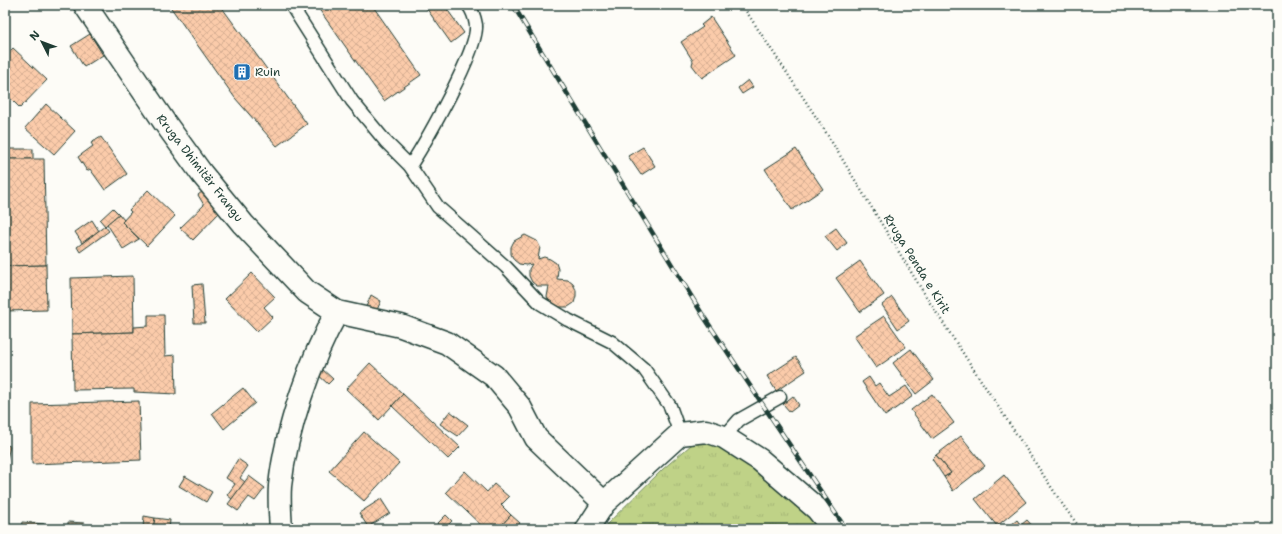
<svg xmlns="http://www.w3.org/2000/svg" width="1282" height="534" font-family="'Shantell Sans',sans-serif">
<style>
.grass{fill:url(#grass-tufts);stroke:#6f885e}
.building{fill:url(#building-cross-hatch);stroke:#1f3d34}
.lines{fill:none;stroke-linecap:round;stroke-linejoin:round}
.service-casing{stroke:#1f3d34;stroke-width:15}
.minor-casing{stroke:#1f3d34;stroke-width:25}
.path{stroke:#1f3d34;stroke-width:2.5;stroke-dasharray:1 3;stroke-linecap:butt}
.service{stroke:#fdfcf7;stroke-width:12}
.minor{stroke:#fdfcf7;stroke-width:22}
.rail-casing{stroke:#1f3d34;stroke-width:4.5}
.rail{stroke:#fdfcf7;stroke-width:3;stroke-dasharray:9;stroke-linecap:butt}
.labels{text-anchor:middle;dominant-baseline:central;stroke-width:4;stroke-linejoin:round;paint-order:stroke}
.poi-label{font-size:12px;fill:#1f3d34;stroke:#fdfcf7;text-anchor:start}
.street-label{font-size:12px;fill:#1f3d34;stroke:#fdfcf7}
</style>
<defs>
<pattern id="grass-tufts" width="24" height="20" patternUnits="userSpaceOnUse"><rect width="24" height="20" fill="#bfd287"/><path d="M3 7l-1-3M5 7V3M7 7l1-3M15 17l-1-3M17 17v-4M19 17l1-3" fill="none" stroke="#a4b575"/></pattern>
<pattern id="building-cross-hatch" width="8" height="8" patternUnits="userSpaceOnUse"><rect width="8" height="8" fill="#fbcbaa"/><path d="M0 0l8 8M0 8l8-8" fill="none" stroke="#d7af93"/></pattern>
</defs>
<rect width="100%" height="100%" fill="#fdfcf7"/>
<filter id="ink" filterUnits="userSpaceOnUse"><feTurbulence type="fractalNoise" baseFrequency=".025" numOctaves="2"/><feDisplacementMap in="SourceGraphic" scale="8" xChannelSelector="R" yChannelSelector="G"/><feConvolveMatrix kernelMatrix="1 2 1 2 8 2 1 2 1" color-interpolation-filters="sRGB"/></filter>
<g filter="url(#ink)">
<polygon class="grass" points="702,439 729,445 772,478 821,529 602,529 663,469 691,445"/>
<g class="building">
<polygon points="169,5 220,5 307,124 277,146 235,98"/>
<polygon points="316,5 372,5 421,75 384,101"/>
<polygon points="424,5 444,5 464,33 451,43"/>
<polygon points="711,17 736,55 702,78 692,65 693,61 681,42 703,27 701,25"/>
<polygon points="90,34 103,55 84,67 71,46"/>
<polygon points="13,48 47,80 20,108 5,93 5,56"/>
<polygon points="748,80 753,87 742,94 738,88"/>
<polygon points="46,104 75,131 54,154 25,128"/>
<polygon points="101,137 127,174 105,190 90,169 87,171 78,157 93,146 91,143"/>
<polygon points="643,147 655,166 641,175 628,156"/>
<rect x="5" y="149" width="28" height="10"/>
<polygon points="796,149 823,189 792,210 765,169"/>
<polygon points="5,159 44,159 46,265 5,266"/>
<polygon points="148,190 175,216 147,246 122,222 131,212 129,210"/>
<polygon points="203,191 219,213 193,240 180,228 204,205 198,195"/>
<polygon points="113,208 119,214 105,226 100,220"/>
<polygon points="119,214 124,220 122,222 139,239 123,249 107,224"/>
<polygon points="92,220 99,231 82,243 75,232"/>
<polygon points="105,226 109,231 80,252 77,247"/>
<polygon points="836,228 847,243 837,251 825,236"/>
<polygon points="525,235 537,241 540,247 538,259 544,257 550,259 556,263 558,269 557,279 568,280 573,284 576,290 576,296 574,303 568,307 555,307 550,303 547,297 549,286 537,286 532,282 529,276 529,269 532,264 526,265 519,264 514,260 511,254 511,247 514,241"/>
<polygon points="860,261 884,295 860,312 836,278"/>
<polygon points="46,265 47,310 5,311 5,266"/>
<polygon points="252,273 275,297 264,307 273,317 257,332 225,299"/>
<polygon points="133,276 134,332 72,334 71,278"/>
<polygon points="202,284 205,323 194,323 192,285"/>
<polygon points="371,295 381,301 376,312 366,307"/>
<polygon points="892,297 909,321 898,329 882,305"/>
<polygon points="148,315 164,315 165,356 175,355 176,394 134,392 134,389 73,390 72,334 134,332 134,327 148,326"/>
<polygon points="884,316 906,347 876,368 854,336"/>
<polygon points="911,349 934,380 916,394 893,363"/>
<polygon points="796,357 806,371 776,391 767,376"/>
<polygon points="370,363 403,394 379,420 346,389"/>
<polygon points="322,369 333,379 328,384 317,374"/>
<polygon points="869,377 875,386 879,383 889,397 906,386 913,396 885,416 862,382"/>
<polygon points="243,388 255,403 224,429 212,413"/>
<polygon points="403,394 460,447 448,459 392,406"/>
<polygon points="932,394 954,423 932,439 911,410"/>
<polygon points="793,396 799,405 790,412 783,404"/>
<polygon points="139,401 141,460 32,464 32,404"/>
<polygon points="450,411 468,425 458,436 440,424"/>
<polygon points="364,432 399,463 364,501 329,471"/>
<polygon points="961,436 985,466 953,491 944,477 951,473 936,455"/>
<polygon points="5,445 10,446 5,468"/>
<polygon points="936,455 951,473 944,477 932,459"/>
<polygon points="238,459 248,466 240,478 245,482 232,499 227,495 235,484 226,478"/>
<polygon points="465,471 487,492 494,484 509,497 501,505 511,515 498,529 485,529 446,492"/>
<polygon points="1004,475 1026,502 997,526 975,499"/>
<polygon points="185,476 212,492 206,502 179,486"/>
<polygon points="249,476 265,488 255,501 249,497 238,511 228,504"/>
<polygon points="381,499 390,513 368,527 359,513"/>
<polygon points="446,515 452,521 444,529 440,529 436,525"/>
<polygon points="511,515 520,523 515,529 498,529"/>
<polygon points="144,516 155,518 153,529 143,529"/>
<polygon points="155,518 170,520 169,529 153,529"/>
<polygon points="1017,520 1021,525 1027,520 1035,529 1006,529"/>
<polygon points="22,522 44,524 44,529 21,529"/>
<polygon points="68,522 85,523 84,529 68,529"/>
</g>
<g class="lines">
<defs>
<g id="service">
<polyline points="291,5 352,101 386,142 410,166 438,207 506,267 540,303 568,320 612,342 644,369 670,406 680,434"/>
<path d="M410 166C425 143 479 49 476 25 475 19 472 10 468 5"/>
<polyline points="724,437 739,420 780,397"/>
</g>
<g id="minor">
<polyline points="85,5 165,123 202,174 243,224 307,292 337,312 401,326 447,343 494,376 520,407 536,438 604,503"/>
<path d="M281 529C280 515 279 500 280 486 286 430 310 360 337 312"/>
<polyline points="587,529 604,503 680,434 706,431 724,437 760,460 817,509 833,529"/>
</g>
</defs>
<use href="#service" class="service-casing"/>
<use href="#minor" class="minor-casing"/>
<polyline class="path" points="742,5 822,126 930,303 1065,508 1081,529"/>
<use href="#service" class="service"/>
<use href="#minor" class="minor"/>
<defs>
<polyline id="rail" points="513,5 704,317 846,529"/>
</defs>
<use href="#rail" class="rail-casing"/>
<use href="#rail" class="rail"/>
</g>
</g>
<defs>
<symbol id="building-square" viewBox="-11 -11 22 22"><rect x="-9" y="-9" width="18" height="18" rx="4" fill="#1f6fb2" stroke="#fdfcf7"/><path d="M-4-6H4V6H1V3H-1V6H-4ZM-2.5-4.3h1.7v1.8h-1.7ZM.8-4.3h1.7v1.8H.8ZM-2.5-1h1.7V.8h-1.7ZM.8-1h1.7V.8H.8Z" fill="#fff"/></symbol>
</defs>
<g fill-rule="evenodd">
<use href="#building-square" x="232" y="62" width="20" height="20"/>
</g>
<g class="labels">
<g class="poi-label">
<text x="255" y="72">Ruin</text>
</g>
<g class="street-label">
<text transform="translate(200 168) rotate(52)">Rruga Dhimitër Frangu</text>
<text transform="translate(917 264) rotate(58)">Rruga Penda e Kirit</text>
</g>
</g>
<rect width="1282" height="534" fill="none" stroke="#fdfcf7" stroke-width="20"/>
<rect x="10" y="10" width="1262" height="514" fill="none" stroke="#1f3d34" stroke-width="1.5" filter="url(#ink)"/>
<g transform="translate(42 42) rotate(312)" stroke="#fdfcf7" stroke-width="3" paint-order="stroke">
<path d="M0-3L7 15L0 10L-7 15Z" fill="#1f3d34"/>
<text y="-6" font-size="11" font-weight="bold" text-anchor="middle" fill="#1f3d34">N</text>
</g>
</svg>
